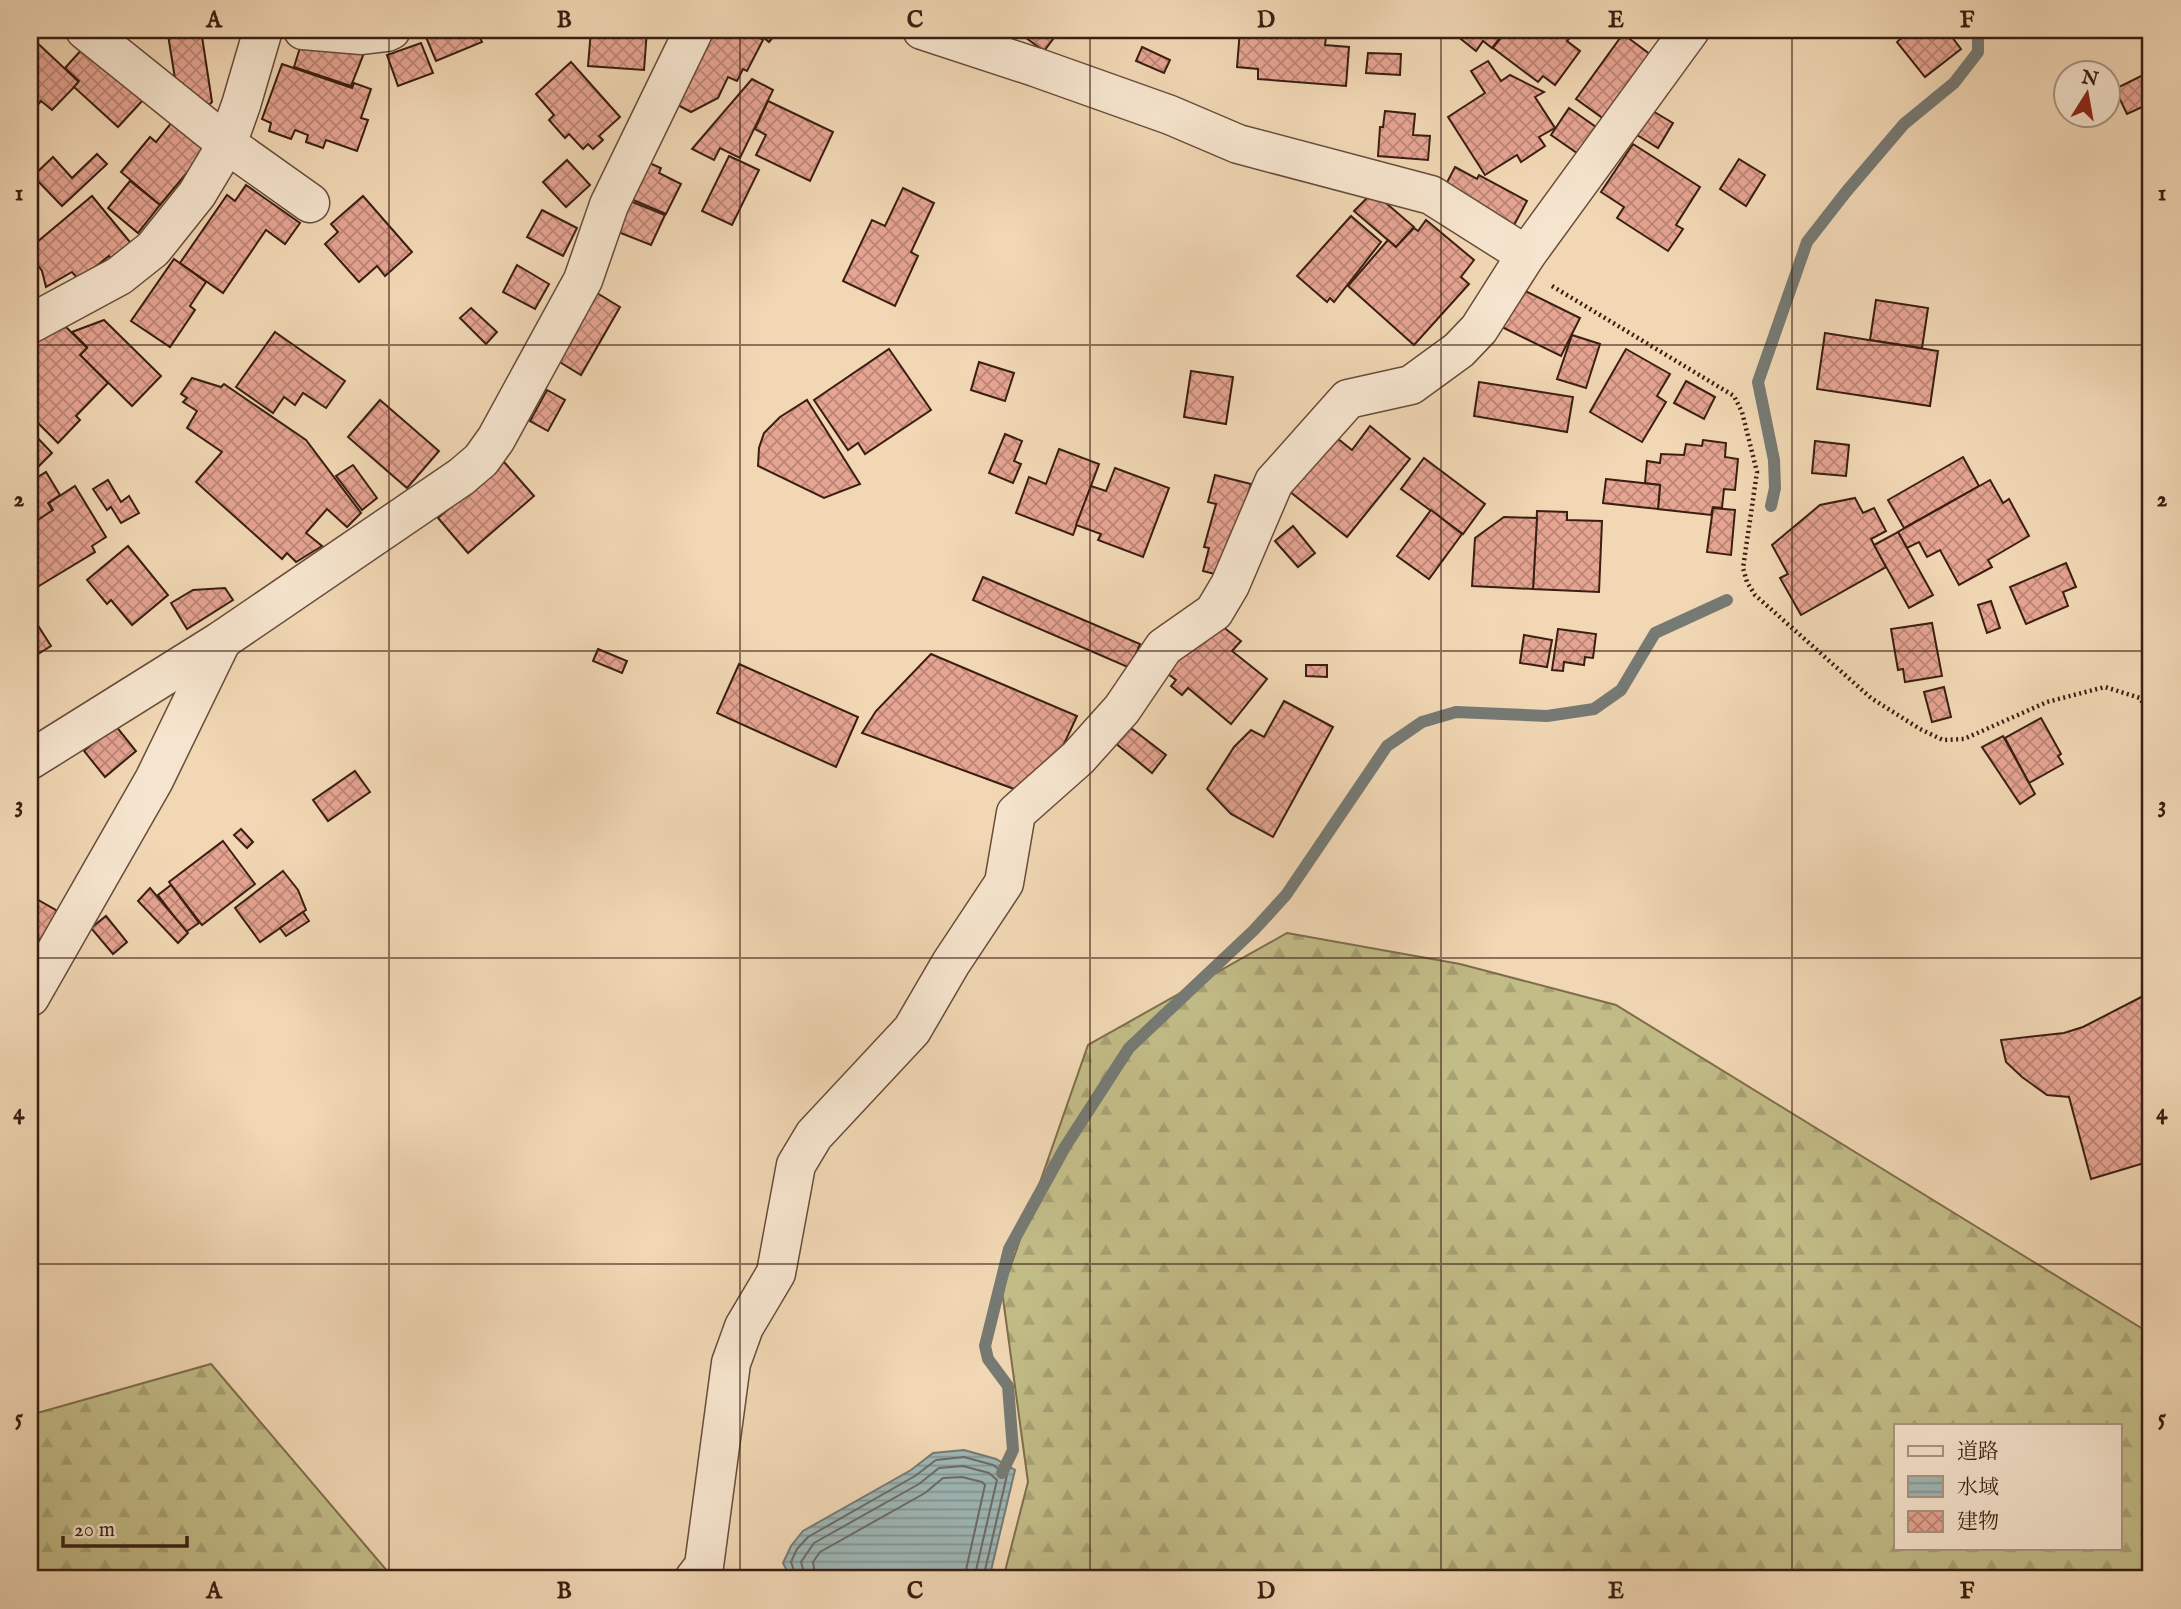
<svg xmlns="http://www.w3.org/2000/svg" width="2181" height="1609" font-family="'IM FELL English','Noto Serif JP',serif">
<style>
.forest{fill:url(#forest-firs);stroke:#7e6d4c;stroke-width:2;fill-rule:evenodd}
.water{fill:url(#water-rules);stroke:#767a74;stroke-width:2}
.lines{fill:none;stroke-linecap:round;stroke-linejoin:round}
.shore{stroke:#6c6a64;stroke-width:2}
.stream{stroke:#767a74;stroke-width:12}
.building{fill:url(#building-cross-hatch);stroke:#3a1e11;stroke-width:2}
.minor-casing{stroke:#684c3a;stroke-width:41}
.path{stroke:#3a1e11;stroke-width:4.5;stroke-dasharray:2 3.5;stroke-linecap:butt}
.minor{stroke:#f6e5ce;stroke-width:38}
.grid{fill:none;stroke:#3a1e11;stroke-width:2;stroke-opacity:0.55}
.neatline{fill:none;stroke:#3a1e11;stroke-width:2.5}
.grid-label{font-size:23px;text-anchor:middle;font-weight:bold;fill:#3a1e11}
</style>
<defs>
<pattern id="forest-firs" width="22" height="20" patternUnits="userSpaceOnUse" patternTransform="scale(1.75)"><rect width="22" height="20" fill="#c2bc87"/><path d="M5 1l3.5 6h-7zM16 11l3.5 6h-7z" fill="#a7a174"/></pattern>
<pattern id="water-rules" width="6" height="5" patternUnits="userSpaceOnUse" patternTransform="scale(1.75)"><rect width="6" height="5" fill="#9eb7b6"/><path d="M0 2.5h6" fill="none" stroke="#829493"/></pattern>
<pattern id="building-cross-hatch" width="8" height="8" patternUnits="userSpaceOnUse" patternTransform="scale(1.75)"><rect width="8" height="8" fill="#e6a492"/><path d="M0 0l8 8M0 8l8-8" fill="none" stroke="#bb8576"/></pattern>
</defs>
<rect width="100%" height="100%" fill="#f1d7b4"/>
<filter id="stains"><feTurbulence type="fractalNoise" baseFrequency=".00286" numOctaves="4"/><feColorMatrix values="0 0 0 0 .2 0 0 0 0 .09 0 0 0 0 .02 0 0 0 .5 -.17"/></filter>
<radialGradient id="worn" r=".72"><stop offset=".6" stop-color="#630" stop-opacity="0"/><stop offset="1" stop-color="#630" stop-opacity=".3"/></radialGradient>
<g class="forest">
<path d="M1287 933 1460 964 1616 1005 2151 1334V1579H1003L1028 1482 1002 1291 1088 1045ZM1896 1425H2120V1548H1896Z"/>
<polygon points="211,1364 394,1579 30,1579 30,1415"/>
</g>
<polygon class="water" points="964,1450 996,1459 1015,1470 989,1579 791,1579 783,1563 791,1546 803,1531 911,1470 933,1453"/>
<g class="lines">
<g class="shore">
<polyline points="797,1579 791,1562 797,1549 808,1537 915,1476 936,1460 964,1457 993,1465 1007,1475 983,1579"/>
<polyline points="806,1579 801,1562 814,1543 919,1484 939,1468 963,1466 989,1473 997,1480 974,1579"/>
<polyline points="816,1579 813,1562 820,1552 925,1493 943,1478 962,1477 982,1482 985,1485 964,1579"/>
</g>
<g class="stream">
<polyline points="1771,506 1775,488 1774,460 1758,382 1807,242 1846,192 1904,124 1954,83 1978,52 1978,30"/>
<polyline points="1002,1473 1013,1450 1008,1386 988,1359 985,1346 1009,1249 1065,1147 1129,1048 1254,930 1286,895 1387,746 1422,722 1456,712 1547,716 1594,709 1621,690 1655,633 1727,600"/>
</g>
</g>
<g class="building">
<polygon points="201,30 212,102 203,111 178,97 168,35"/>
<polygon points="423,30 477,30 482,42 436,61"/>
<polygon points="591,30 647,30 644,70 588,66"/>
<polygon points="711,30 724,30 741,37 747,30 763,40 747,71 743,69 737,81 728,77 718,98 691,112 674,103"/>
<polygon points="754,30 779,30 769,42"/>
<polygon points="1019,30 1058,30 1059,31 1044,51 1018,32"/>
<polygon points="1240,30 1327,30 1325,45 1349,47 1346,86 1258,79 1258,69 1237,67"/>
<polygon points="1454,30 1506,30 1492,48 1483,41 1476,51 1452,32"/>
<polygon points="1507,30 1576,30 1567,41 1580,51 1555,85 1543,76 1538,82 1493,48"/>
<polygon points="1906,30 1952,30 1949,33 1961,49 1925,77 1897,42 1908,32"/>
<polygon points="1623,34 1651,55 1604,119 1576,99"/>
<polygon points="31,37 79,82 52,110 41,101 30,114"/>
<polygon points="302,41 366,48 351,86 294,67"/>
<polygon points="421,43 433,73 398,86 387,55"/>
<polygon points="84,47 143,100 118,127 74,87 79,81 65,68"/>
<polygon points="1142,47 1170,60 1164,73 1136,61"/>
<polygon points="1368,53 1401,54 1400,75 1366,73"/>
<polygon points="1488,61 1501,81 1510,75 1544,92 1535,97 1555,128 1539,137 1545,146 1521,162 1517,155 1485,175 1448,117 1485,93 1471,71"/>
<polygon points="571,62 620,117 599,136 603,140 593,149 588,144 583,149 569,134 565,138 549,120 554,115 536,94"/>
<polygon points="282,64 352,88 354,83 371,89 361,118 368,120 357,151 326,140 323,148 306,142 308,135 295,130 291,139 269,131 271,123 262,119"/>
<polygon points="2151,71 2151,103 2127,114 2115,89"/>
<polygon points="752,79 773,90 740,158 720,148 714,160 692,149"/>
<polygon points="768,101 833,132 810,181 756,155 766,135 755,129"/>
<polygon points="1569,108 1596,127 1577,153 1551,135"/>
<polygon points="1651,110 1673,123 1658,148 1637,135"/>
<polygon points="1385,111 1415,114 1413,135 1430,136 1428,160 1378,156 1380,127 1383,127"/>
<polygon points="172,122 206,150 160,205 121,172 150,137 156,142"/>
<polygon points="1633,144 1700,187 1676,225 1683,229 1668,251 1617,218 1624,207 1601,192"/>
<polygon points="97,154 107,164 62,206 33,176 53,157 72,178"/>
<polygon points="729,156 759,170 732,225 702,211"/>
<polygon points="1739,159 1765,175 1746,206 1720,189"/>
<polygon points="567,160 590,185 566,207 543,182"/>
<polygon points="647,162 661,168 659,173 681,184 666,214 631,199"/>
<polygon points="1455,167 1477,179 1479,175 1527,201 1513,227 1443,190"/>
<polygon points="130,181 160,205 138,233 108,208"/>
<polygon points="246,185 300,223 285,244 266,230 223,293 180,263 227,195 235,201"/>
<polygon points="903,188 934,203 911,252 918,256 895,306 843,281 872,220 885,226"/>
<polygon points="1373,192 1414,227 1396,247 1354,211"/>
<polygon points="92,196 135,248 115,264 109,256 79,280 72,272 46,287 42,271 30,254 30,248"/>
<polygon points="363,196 412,252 385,276 377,266 359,282 325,244 338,232 331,224"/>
<polygon points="630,201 665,215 651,245 613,230"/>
<polygon points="542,210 577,228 563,256 527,237"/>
<polygon points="1351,216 1381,242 1334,302 1330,298 1327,302 1297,276"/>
<polygon points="1426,220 1474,260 1461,277 1469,284 1414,345 1348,286 1388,240 1396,247 1414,228 1418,231"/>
<polygon points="174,259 206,282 190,306 195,310 170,347 131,321"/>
<polygon points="517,265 549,284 535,309 503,292"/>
<polygon points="1521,289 1580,318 1561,356 1502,327"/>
<polygon points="597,293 620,307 581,375 558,361"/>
<polygon points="1876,300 1928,308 1922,348 1870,340"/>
<polygon points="471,308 497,332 486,344 460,318"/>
<polygon points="104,320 161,376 132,406 80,355 87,347 72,332"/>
<polygon points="66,327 87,348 80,355 108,383 76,416 80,420 58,443 30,415 30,339"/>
<polygon points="275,332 345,381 326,408 303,393 295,405 284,397 273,413 236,387"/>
<polygon points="1825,333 1938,351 1930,406 1817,389"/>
<polygon points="1572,335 1600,344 1586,388 1557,379"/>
<polygon points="889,349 931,410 865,454 858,443 848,450 814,400"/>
<polygon points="1626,349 1670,374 1657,396 1666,402 1642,442 1590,412"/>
<polygon points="979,362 1014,373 1005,401 971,390"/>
<polygon points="1191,371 1233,377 1226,424 1184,417"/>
<polygon points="192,378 221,387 224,384 306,440 361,513 347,527 327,509 306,533 322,546 296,562 287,553 282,559 196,482 222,452 187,428 197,411 183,402 187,398 181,394"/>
<polygon points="1686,381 1715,397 1704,419 1674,403"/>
<polygon points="1479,382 1573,397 1567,432 1474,416"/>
<polygon points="547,390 565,400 548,431 530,421"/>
<polygon points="380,400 439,451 407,488 348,437"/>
<polygon points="807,400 860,484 824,498 758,466 759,448 764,433 780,417"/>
<polygon points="1370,426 1410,459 1347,537 1284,487 1328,431 1352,450"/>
<polygon points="30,430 52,453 30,475"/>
<polygon points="1005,434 1022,441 1014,461 1021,464 1013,483 989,473"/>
<polygon points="1703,440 1726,443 1725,457 1738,459 1735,490 1724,489 1722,508 1713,507 1711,515 1658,509 1660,485 1645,483 1647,461 1660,463 1661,454 1684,455 1686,444 1702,446"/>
<polygon points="1815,441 1849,445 1846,476 1812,473"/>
<polygon points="1059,449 1099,464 1073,535 1016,513 1029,477 1046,484"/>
<polygon points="1963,457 1979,486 1904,528 1888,500"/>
<polygon points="1424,458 1485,504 1463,534 1401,489"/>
<polygon points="504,462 534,496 468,553 438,518"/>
<polygon points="353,465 377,498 362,510 336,476"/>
<polygon points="1115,468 1169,488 1143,557 1098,540 1101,534 1076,525 1091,486 1106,491"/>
<polygon points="46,472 60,495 48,503 53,511 30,525 30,482"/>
<polygon points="1215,475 1251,484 1233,547 1215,574 1203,571 1209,548 1204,547 1216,504 1208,502"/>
<polygon points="1606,479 1660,485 1658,509 1603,503"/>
<polygon points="108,480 121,502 129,496 139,513 121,523 111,507 107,510 93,489"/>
<polygon points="1990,480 2003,503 2009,499 2029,536 1988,560 1992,567 1959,585 1940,550 1927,557 1919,542 1907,548 1898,532"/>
<polygon points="75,486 106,537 92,546 95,552 39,586 30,572 30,525 53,510 49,503"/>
<polygon points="1855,498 1863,513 1874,508 1886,531 1871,539 1886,567 1801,615 1780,578 1788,574 1772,545 1820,505"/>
<polygon points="1713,508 1735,510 1731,555 1707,552"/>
<polygon points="1431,510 1462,534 1429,579 1397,556"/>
<polygon points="1537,511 1567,512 1567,520 1602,521 1599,592 1533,589"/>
<polygon points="1504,517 1537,518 1533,589 1472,586 1475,538"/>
<polygon points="1293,526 1315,553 1298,567 1275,541"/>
<polygon points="1898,532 1933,595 1909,608 1874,545"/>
<polygon points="128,546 168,595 132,625 111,600 107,604 87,580"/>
<polygon points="2066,563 2076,587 2063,592 2068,606 2026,624 2010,587"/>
<polygon points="983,577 1140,644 1130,668 973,600"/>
<polygon points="225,588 233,600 187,629 171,603 193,590"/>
<polygon points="1991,601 2000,628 1987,633 1978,605"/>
<polygon points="30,613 51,646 30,659"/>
<polygon points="1217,622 1241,641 1232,651 1267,679 1231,724 1188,688 1182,695 1171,686 1176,680 1164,671"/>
<polygon points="1932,623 1942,676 1905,682 1903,669 1898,670 1891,629"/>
<polygon points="1558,629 1596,634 1593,658 1585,657 1584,665 1564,662 1563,671 1552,670"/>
<polygon points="1524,635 1552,640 1547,667 1520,663"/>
<polygon points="598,649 627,661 622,673 593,661"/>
<polygon points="931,654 1077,716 1058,757 1017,790 862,733 876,711"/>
<polygon points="739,664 858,717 836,767 717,713"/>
<polygon points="1306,665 1327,665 1327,677 1306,676"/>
<polygon points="1944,687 1951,717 1932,722 1924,692"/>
<polygon points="1284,701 1333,727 1273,837 1231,814 1207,789 1234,747 1251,730 1264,737"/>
<polygon points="2041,718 2061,754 2058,756 2063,764 2029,783 2005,738"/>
<polygon points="115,725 136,751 105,777 84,751"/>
<polygon points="1127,725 1166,755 1152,773 1114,742"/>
<polygon points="2003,736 2035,794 2020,804 1982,747"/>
<polygon points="355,771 370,792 328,821 313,800"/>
<polygon points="241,829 253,842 247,848 234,835"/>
<polygon points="223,841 255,884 202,925 169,882"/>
<polygon points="283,871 298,890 306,910 260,942 235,908"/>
<polygon points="171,885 199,923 186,932 158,895"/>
<polygon points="150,888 188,933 178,943 138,901"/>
<polygon points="33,897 61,913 45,942 30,934 30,902"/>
<polygon points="303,912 309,921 286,936 280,928"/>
<polygon points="106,916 127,942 113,954 91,928"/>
<polygon points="2151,992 2151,1161 2091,1179 2069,1097 2047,1095 2022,1077 2006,1062 2001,1040 2064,1033 2083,1027"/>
</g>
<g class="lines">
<defs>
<g id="minor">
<polyline points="85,30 227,144 310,203"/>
<polyline points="303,30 362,35 387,32 391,30"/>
<polyline points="922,30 1035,67 1170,115 1238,144 1431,195 1526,255"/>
<polyline points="30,324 119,276 153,249 197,194 227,144 241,105 263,30"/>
<polyline points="30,760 222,640 461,477 481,460 496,439 583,280 609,205 694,30"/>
<polyline points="30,997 154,780 222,640"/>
<polyline points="694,1579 704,1566 731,1363 744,1327 776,1273 796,1165 814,1135 912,1030 951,963 1004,883 1016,813 1078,758 1122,709 1164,647 1214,612 1230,585 1274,482 1348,399 1411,385 1459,350 1479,329 1526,255 1690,30"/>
</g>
</defs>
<use href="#minor" class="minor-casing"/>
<polyline class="path" points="1552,286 1734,396 1742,412 1757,472 1743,568 1747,582 1755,595 1871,698 1920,729 1943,740 1964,739 2047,702 2105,687 2140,698 2151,716"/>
<use href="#minor" class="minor"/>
</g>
<path class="grid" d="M389 30V1579M740 30V1579M1090 30V1579M1441 30V1579M1792 30V1579M30 345H2151M30 651H2151M30 958H2151M30 1264H2151"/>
<rect width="2181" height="1609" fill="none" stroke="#f1d7b4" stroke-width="77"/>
<rect x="1894" y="1424" width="228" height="126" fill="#f6e5ce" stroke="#ab9582" stroke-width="2"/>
<rect x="1908" y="1446" width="35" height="10" fill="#f6e5ce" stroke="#ab9582" stroke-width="2"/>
<text x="1957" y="1458" font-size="21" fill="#3a1e11">道路</text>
<rect x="1908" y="1476" width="35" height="21" fill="url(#water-rules)" stroke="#ab9582" stroke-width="2"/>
<text x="1957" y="1494" font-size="21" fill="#3a1e11">水域</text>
<rect x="1908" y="1511" width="35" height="21" fill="url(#building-cross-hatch)" stroke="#ab9582" stroke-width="2"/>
<text x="1957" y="1528" font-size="21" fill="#3a1e11">建物</text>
<g transform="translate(2087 94) rotate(11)"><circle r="33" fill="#f6e5ce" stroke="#ab9582" stroke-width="2"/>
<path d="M0-5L12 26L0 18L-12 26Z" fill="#8f2418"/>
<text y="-10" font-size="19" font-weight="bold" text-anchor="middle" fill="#3a1e11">N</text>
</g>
<path d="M63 1536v10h124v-10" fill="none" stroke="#3a1e11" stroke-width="3.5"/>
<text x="74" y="1536" font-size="21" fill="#3a1e11" stroke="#f6e5ce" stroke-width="5" paint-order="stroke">20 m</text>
<rect x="38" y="38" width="2104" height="1532" class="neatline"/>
<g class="grid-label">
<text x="214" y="27">A</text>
<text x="564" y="27">B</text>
<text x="915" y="27">C</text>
<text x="1266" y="27">D</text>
<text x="1616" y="27">E</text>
<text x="1967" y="27">F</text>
<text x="19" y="200">1</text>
<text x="2162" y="200">1</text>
<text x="19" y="506">2</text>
<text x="2162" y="506">2</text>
<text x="19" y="812">3</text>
<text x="2162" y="812">3</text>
<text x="19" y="1119">4</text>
<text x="2162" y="1119">4</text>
<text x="19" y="1425">5</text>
<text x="2162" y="1425">5</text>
<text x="214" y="1598">A</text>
<text x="564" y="1598">B</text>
<text x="915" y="1598">C</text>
<text x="1266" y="1598">D</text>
<text x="1616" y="1598">E</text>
<text x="1967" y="1598">F</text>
</g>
<rect width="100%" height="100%" filter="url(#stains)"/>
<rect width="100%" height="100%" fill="url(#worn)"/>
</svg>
